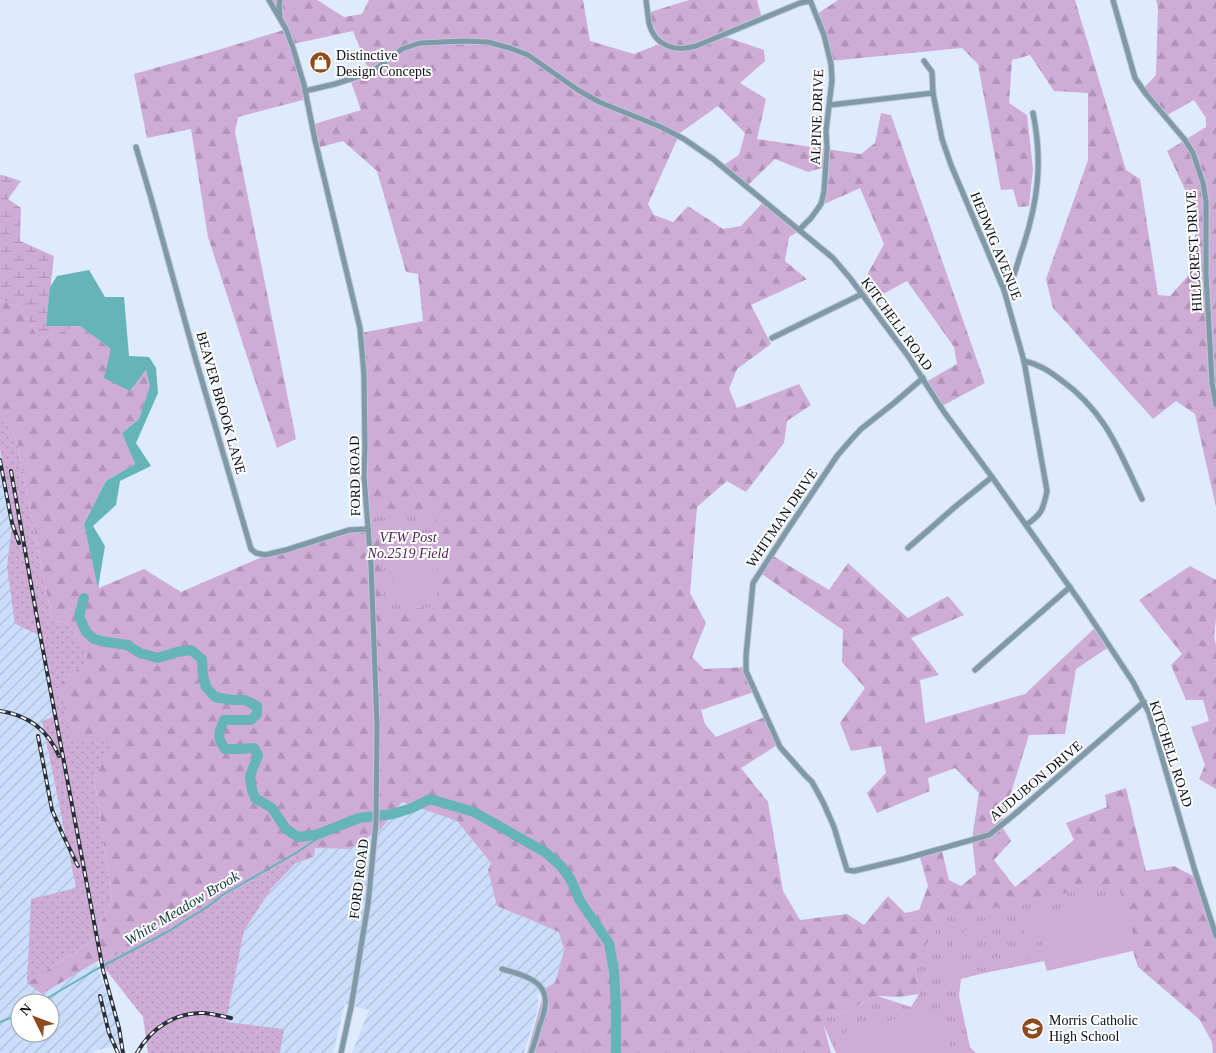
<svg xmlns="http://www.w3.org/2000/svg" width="1216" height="1053" font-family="Georgia,serif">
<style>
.industrial{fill:url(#industrial-furrows);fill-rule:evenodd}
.grass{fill:url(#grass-dots)}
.forest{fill:url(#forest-firs)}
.wetland{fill:url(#wetland-marsh)}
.park{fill:url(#park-tufts)}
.pitch{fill:#ceacd6;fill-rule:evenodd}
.water{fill:#64b4b8}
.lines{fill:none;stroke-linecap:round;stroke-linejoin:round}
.stream{stroke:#64b4b8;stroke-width:2}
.river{stroke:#64b4b8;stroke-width:10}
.minor-casing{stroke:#bcc7d9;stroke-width:7}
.minor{stroke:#7f99a6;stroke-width:5}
.rail-casing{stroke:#2a303a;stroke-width:4}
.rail{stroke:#fff;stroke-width:2;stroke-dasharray:5.5;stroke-linecap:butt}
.labels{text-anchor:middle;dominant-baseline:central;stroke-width:4;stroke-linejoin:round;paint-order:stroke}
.poi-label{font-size:14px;fill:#090e16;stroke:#fff;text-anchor:start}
.street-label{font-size:14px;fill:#090e16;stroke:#fff}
.park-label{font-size:14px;font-style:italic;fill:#4d1e58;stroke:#fff}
.water-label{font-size:15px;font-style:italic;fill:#163d3f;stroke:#fff}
</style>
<defs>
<pattern id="industrial-furrows" width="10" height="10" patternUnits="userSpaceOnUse" patternTransform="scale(1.25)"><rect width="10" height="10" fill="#cadefc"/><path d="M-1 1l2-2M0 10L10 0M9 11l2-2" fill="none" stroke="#acbdd7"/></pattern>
<pattern id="grass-dots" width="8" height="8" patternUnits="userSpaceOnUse" patternTransform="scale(1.25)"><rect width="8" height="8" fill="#ceacd6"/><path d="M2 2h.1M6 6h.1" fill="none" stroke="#b093b7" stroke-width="1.8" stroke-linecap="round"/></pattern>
<pattern id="forest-firs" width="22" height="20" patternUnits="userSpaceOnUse" patternTransform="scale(1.25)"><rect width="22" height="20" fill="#ceacd6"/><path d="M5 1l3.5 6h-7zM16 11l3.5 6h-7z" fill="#b093b7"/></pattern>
<pattern id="wetland-marsh" width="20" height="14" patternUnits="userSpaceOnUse" patternTransform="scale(1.25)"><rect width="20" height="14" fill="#ceacd6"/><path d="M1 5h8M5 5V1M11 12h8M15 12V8" fill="none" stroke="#b093b7"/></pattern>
<pattern id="park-tufts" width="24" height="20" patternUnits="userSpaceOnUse" patternTransform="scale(1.25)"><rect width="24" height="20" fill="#ceacd6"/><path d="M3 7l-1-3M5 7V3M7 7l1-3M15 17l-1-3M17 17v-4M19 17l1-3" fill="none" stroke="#b093b7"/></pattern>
</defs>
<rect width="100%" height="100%" fill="#deeafe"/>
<g class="industrial">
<path d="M0 450 13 515 7 567 39 635 53 717 42 721 76 888 42 994 96 962 123 1044 94 1051V1053H0ZM20 1003H50V1033H20Z"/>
<polygon points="402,802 457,821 491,863 497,906 559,932 564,950 555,983 537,995 539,1005 524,1053 352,1053 369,1010 345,1004 333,1053 280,1053 283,1029 226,1022 244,931 271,889 296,863 314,857 315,848 349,849 381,829"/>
</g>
<g class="grass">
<polygon points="0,410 17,442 52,620 67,624 87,650 86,662 59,684 107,736 113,746 94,776 112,900 92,941 27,983 31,899 76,888 42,721 53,717 39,635 15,624 7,567 13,515 0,450"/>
<polygon points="294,857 314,857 296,863 271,889 244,931 226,1022 284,1029 280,1053 148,1053 143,1017 99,961 120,953"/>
</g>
<g class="forest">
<polygon points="269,0 317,0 344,17 362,14 369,0 583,0 590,41 634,54 662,43 647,13 689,0 757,0 762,19 720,35 764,50 765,61 740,83 766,99 757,139 861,154 875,143 881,113 891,115 985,383 942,406 926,382 957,364 954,347 907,281 870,301 860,288 884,244 860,188 820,206 825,167 808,172 775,159 748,185 722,166 739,155 745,133 718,106 680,133 648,204 654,215 673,222 688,206 723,229 741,226 766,199 803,229 789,237 785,261 807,279 751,305 771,344 737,369 729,389 737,408 799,384 811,405 787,421 784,443 746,492 727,481 697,507 690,593 706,623 692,657 704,669 748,667 757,691 701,710 705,724 716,737 767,716 782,742 741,768 768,802 783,891 800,920 847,914 864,925 888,896 905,913 919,910 928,886 919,854 941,847 949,880 961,886 976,874 972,839 979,793 955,768 928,778 930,791 877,813 867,793 886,773 881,746 851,751 840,723 865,688 842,662 843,630 760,573 770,554 829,590 848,563 908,618 948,596 964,615 911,638 939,675 920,680 925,723 1025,694 1099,624 1112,645 1076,669 1065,734 1029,735 1001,825 1011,841 994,860 1015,887 1074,840 1066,823 1107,807 1105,795 1126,788 1146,871 1174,866 1197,878 1216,933 1216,1053 1213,1053 1212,1042 1200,1020 1138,967 1130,942 913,962 919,994 899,997 877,996 839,1014 822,1019 831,1053 527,1053 545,988 555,983 564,950 559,932 497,906 488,870 491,863 457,821 402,802 381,829 349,849 315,848 314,857 294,857 120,953 96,962 42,994 27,983 92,941 112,900 94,776 112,746 107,736 80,743 69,729 59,684 86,662 87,650 67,624 52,620 17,442 0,410 0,300 21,308 39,339 80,326 111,349 130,391 146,370 150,386 139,419 122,433 135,464 106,481 84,524 99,588 144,569 181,592 262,557 369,528 361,333 423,321 418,274 406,272 377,171 343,141 317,148 311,125 361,110 350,79 369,71 353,31 293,44 307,99 238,117 235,132 296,439 277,448 208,237 191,129 147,138 134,74 198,56 287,29"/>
<polygon points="838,0 1075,0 1126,170 1140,179 1158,295 1170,296 1195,268 1195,211 1167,151 1206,127 1206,118 1194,100 1162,118 1142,90 1156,75 1158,7 1156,0 1216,0 1216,507 1195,414 1176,401 1153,419 1053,308 1046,279 1088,160 1088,93 1054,91 1030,55 1012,60 1009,103 1027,115 1033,169 1029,206 1018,207 1013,189 1001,190 978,64 962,48 830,61 817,14"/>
<polygon points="1190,566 1216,580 1216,618 1214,637 1216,645 1216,789 1199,779 1205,765 1191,727 1209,721 1203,700 1186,700 1171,665 1182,654 1139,600"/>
</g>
<polygon class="wetland" points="0,175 2,175 21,181 8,199 21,208 20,241 54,256 46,326 80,326 39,339 21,308 0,300"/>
<g class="park">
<polygon points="375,515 435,515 440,607 384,610 379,534"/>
<polygon points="1118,883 1136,950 1047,971 1044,961 980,974 961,979 959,996 970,1047 976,1053 836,1053 821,1019 839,1014 877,996 911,1007 919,994 913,962 947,916"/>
</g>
<g class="pitch">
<polygon points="430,537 434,601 394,603 390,539"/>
<polygon points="1126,897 1136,950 1048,969 1036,914"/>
<path d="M1012 922C1030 922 1037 936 1029 951L1041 949 1043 955 931 977 929 970 959 964 953 955 952 946 953 942 958 935 967 930ZM1012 927 1020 928C1028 934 1031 945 1022 952 1016 956 979 961 970 962 956 958 952 945 965 936Z"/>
<polygon points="938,1008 952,1053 849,1053 844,1032"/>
</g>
<polygon class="water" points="89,270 105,297 124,297 129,356 149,357 156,368 158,393 136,443 151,466 120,481 116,505 93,526 105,546 98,588 84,524 106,481 135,464 122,433 139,419 150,386 146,370 130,391 104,378 111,349 80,326 46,326 50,287 57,276"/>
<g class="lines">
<g class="stream">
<path d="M39 1003 97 969 171 930C187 918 206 910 221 896L296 853 334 827"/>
<polyline points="0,1022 20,1014"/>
</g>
<path class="river" d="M84 598 79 616 86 632 94 639 106 642 127 645 140 653 158 658 177 652 191 650 202 659 203 675 206 687 215 697 232 700H245L257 706V714L251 720H224C219 732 216 737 225 749H240L254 748 258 755 250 776 252 790 255 798 272 808 286 829 298 837 316 835 359 818 393 814 412 808 430 799 474 812 545 852 561 866 571 880 580 901 609 943 614 971 616 1008V1053"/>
<defs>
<g id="minor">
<polyline points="269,0 286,29 293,48 304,85 315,140 360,328 364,374 365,447 364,476 371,565 377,726 376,822 368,904 351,1007 341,1053"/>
<polyline points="280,0 279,6 280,16"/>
<path d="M646 0C647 8 648 16 649 23 655 47 676 52 696 46L800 3 810 1"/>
<polyline points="1113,0 1135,78 1146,94 1185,140 1193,153 1203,183 1206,201 1206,275 1210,346 1212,383 1216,405"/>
<path d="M924 61 932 72 933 93 942 139 951 165 1004 290 1024 361 1047 491C1043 510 1042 514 1026 525"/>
<polyline points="305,91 335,84 360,76 377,68 402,49 420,43 464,41 488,42 510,48 528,55 578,90 599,102 661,127 684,139 713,159 833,258 850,278 908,356 944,412 992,477 1083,606 1133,682 1149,713 1195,871 1216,936"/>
<polyline points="830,105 933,93"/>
<polyline points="136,147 151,198 193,350 251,549 256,553 265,555 286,550 349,530 368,529"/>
<polyline points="799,230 811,218 821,204 824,192 827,148 826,131 832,80 831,64 824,35 810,0"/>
<path d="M1004 290C1007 286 1011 282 1013 277 1017 268 1019 257 1023 247 1038 201 1043 162 1033 113"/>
<polyline points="772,338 862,294"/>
<path d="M1024 361C1039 364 1049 371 1061 380 1106 412 1119 451 1142 499"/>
<polyline points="923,378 894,403 861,429 849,442 837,456 786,532 753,583 746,656 746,671 780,747 804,774 812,782 823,802 834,827 847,870 854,871 904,859 989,835 1015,814 1144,702"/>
<polyline points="908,548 956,506 992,477"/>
<polyline points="975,670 1070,587"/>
<path d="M502 969C513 972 525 975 534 981 552 993 545 1011 539 1027 537 1036 534 1044 531 1053"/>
</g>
</defs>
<use href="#minor" class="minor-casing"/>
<use href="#minor" class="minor"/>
<defs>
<g id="rail">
<polyline points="0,460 12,523 19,543"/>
<polyline points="11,471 39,629 103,970 119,1028 123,1053"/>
<path d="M0 711C27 715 48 730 59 756"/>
<polyline points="38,736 52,810 62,833 78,866"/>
<polyline points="100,996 109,1033 118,1053"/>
<path d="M137 1053C151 1028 176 1012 204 1013 213 1014 222 1016 231 1018"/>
</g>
</defs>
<use href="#rail" class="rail-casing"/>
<use href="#rail" class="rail"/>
</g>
<defs>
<symbol id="shop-disc" viewBox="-11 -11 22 22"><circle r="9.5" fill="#8f4b1e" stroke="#fff"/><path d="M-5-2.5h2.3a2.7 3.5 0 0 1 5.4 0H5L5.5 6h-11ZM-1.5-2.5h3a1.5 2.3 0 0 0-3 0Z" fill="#fff"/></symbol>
<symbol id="school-disc" viewBox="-11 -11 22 22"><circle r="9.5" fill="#8f4b1e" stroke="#fff"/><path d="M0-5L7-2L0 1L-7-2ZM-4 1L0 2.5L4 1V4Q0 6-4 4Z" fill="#fff"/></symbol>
</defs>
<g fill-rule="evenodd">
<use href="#shop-disc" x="308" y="50" width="25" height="25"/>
<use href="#school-disc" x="1020" y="1016" width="25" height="25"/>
</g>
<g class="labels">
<g class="poi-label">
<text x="336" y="55">Distinctive<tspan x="336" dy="16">Design Concepts</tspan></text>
<text x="1049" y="1020">Morris Catholic<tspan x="1049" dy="16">High School</tspan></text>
</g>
<g class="street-label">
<text transform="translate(817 117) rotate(-88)">ALPINE DRIVE</text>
<text transform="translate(996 246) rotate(68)">HEDWIG AVENUE</text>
<text transform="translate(1194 251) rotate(-93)">HILLCREST DRIVE</text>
<text transform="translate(897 324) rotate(54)">KITCHELL ROAD</text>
<text transform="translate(221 403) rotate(74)">BEAVER BROOK LANE</text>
<text transform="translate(355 476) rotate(-91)">FORD ROAD</text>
<text transform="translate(782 518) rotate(-56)">WHITMAN DRIVE</text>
<text transform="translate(1171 754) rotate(72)">KITCHELL ROAD</text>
<text transform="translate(1036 781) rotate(-40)">AUDUBON DRIVE</text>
<text transform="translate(359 879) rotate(-83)">FORD ROAD</text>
</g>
<g class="park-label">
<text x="408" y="537">VFW Post<tspan x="408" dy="16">No.2519 Field</tspan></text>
</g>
<g class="water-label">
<text transform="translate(182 908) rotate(-31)">White Meadow Brook</text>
</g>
</g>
<g transform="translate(35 1018) rotate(312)"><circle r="24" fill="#ffffff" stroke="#9d9fa2"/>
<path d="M0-4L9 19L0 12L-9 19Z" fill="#8f4b1e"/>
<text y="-8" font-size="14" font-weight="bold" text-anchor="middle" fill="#090e16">N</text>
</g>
</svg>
